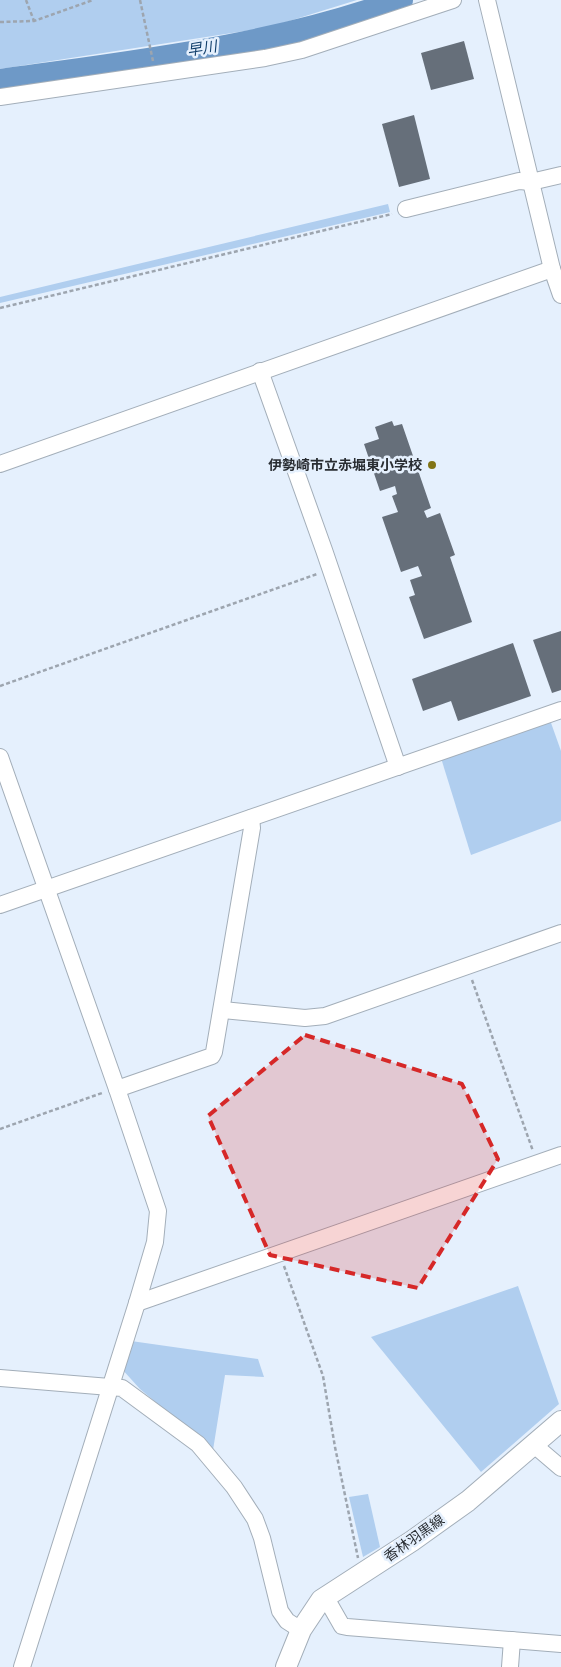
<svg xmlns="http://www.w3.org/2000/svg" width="561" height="1667" font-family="Lora,'Noto Sans JP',serif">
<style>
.green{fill:#b0ceef}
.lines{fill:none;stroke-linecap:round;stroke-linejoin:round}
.river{stroke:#6e99c7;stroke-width:24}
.building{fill:#666f7a}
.minor-casing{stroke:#a3aeb9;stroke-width:18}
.major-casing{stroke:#a3aeb9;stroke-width:22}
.path{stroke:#9da5af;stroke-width:2.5;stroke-dasharray:4 2.5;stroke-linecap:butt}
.minor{stroke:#fff;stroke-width:16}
.major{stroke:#fff;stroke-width:20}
.marked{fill:#d62828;fill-opacity:0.2;stroke:#d62828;stroke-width:4;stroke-dasharray:10 6;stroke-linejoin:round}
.poi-dot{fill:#817416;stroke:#e5f0fd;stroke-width:2}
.labels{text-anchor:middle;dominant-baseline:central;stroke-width:5;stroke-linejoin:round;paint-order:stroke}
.poi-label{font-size:14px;font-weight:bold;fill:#292d32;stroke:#e5f0fd;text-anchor:end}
.street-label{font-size:14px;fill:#292d32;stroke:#e5f0fd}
.water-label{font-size:15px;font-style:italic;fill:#113f6b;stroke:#e5f0fd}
</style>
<rect width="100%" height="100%" fill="#e5f0fd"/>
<g class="green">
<polygon points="0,0 357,0 270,27 0,69"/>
<polygon points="388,204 390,212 0,303 0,297"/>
<polygon points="550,720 561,751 561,821 471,855 441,758"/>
<polygon points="518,1286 559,1404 481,1472 371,1337"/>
<polygon points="131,1341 258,1359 264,1377 225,1375 213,1450 140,1389 121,1368"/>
<polygon points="368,1494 380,1547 363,1557 349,1497"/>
</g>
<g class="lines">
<path class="river" d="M0 81C134 62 273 47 401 0"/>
</g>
<g class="building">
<polygon points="464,41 474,79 431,90 421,53"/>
<polygon points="414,115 430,179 399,187 382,124"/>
<polygon points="392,421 394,426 402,424 431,508 424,511 427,518 440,513 455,555 450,557 472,622 424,639 409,597 415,595 410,580 422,576 418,566 401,572 382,517 398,512 392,496 397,494 395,486 380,491 364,444 379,439 375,427"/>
<polygon points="561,631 561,690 552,693 533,640"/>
<polygon points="513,643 531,696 458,721 451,701 423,711 412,679"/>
</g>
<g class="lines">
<defs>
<g id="minor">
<polyline points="487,0 552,269 561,295"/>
<polyline points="0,97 265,58 302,50 453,0"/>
<polyline points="406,209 519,181 531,182 561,175"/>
<polyline points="260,371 324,550 398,767"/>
<polyline points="0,464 552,269"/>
<polyline points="0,757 117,1089 158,1211 155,1242 137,1303 22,1667"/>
<polyline points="0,905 561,710"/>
<polyline points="223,1010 305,1018 325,1016 561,933"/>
<polyline points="117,1089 212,1056 214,1052 252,828 251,818"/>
<polyline points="137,1303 561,1155"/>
<polyline points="0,1378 122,1388 198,1444 234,1487 255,1519 262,1538 280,1611 287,1621 301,1630"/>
<polyline points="534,1445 561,1468"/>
<polyline points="321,1600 330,1605 342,1626 347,1627 561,1644"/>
<polyline points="510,1667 512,1640"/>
</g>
<polyline id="major" points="286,1667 301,1630 321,1600 412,1541 468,1501 561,1421"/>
</defs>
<use href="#minor" class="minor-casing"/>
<use href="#major" class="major-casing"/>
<g class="path">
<polyline points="26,0 34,21"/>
<polyline points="140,0 153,61"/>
<polyline points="0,22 34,21 93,0"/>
<polyline points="0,308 392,214"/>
<polyline points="0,686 317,574"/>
<polyline points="472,980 533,1151"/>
<polyline points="0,1129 102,1093"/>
<polyline points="284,1266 323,1376 335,1447 358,1558"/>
</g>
<use href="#minor" class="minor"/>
<use href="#major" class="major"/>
</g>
<path class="marked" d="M305 1035 462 1084 498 1159 418 1288 270 1255 208 1116Z"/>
<circle class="poi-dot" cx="432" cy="465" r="5"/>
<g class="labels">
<g class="poi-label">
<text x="422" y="465">伊勢崎市立赤堀東小学校</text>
</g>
<g class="street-label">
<text transform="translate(414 1538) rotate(-35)">香林羽黒線</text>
</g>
<g class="water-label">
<text transform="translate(202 48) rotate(-9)">早川</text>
</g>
</g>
</svg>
